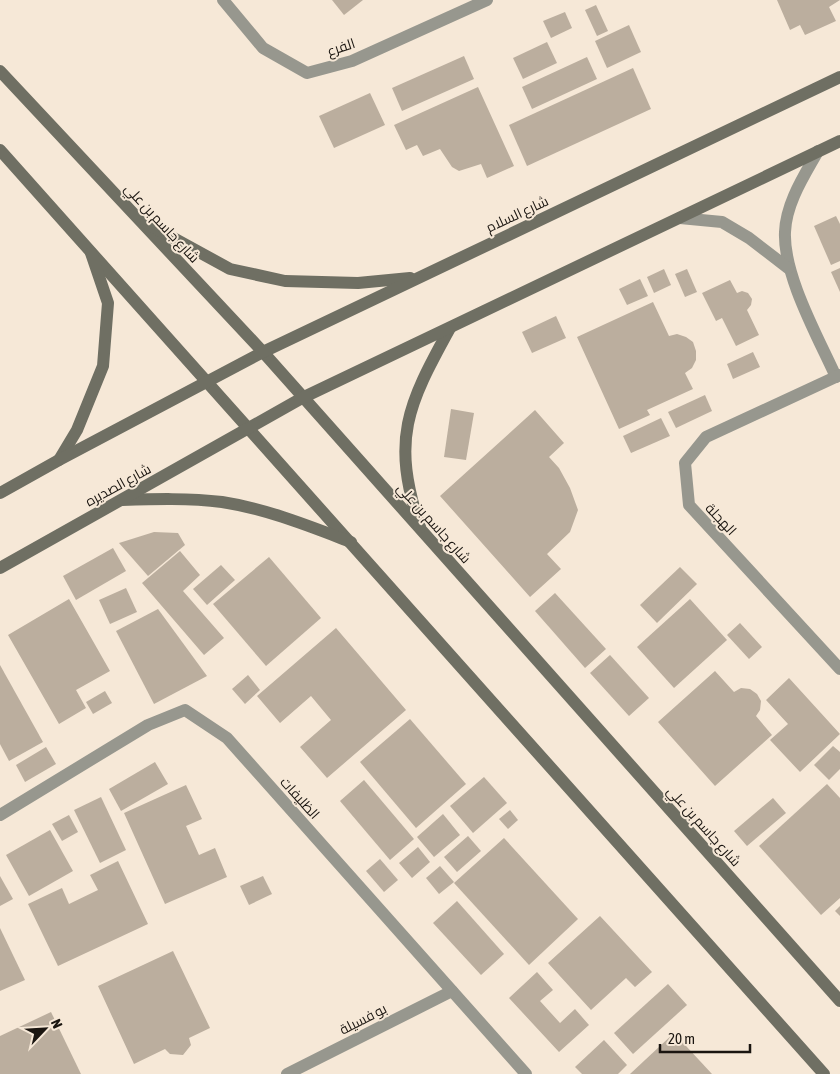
<svg xmlns="http://www.w3.org/2000/svg" width="840" height="1074" font-family="'Asap Condensed',Cairo,sans-serif">
<style>
.building{fill:#bbae9e}
.lines{fill:none;stroke-linecap:round;stroke-linejoin:round}
.street{stroke:#97978e;stroke-width:12}
.secondary{stroke:#6f6f63;stroke-width:12}
.labels{text-anchor:middle;dominant-baseline:central;stroke-width:4;stroke-linejoin:round;paint-order:stroke}
.street-label{font-size:14px;fill:#1a1510;stroke:#f6e8d7}
</style>
<rect width="100%" height="100%" fill="#f6e8d7"/>
<g class="building">
<polygon points="332,0 363,0 344,15"/>
<polygon points="777,0 840,0 829,7 836,21 805,35 800,25 790,30"/>
<polygon points="596,5 608,31 597,36 585,10"/>
<polygon points="565,12 572,28 551,38 543,21"/>
<polygon points="629,25 641,52 607,68 595,41"/>
<polygon points="547,42 557,63 523,79 513,58"/>
<polygon points="464,56 474,79 402,111 392,88"/>
<polygon points="587,57 597,79 532,109 522,87"/>
<polygon points="633,68 651,109 527,166 509,125"/>
<polygon points="478,87 514,166 487,178 481,164 459,171 452,167 440,149 423,156 417,145 406,150 394,125"/>
<polygon points="370,93 385,125 334,148 319,116"/>
<polygon points="836,216 840,224 840,261 831,265 814,226"/>
<polygon points="840,268 840,292 831,272"/>
<polygon points="664,269 671,285 654,293 647,277"/>
<polygon points="687,269 697,292 685,297 675,274"/>
<polygon points="640,279 648,296 627,305 619,289"/>
<polygon points="730,280 737,293 742,291 748,293 752,299 751,305 747,310 759,335 736,346 722,318 716,321 702,293"/>
<polygon points="653,302 669,336 677,334 686,337 693,342 696,351 696,360 692,368 685,373 693,389 647,410 650,415 619,429 577,337"/>
<polygon points="556,316 566,338 532,353 522,332"/>
<polygon points="753,352 760,367 733,379 727,364"/>
<polygon points="705,395 712,411 676,428 668,412"/>
<polygon points="451,409 474,413 466,460 444,457"/>
<polygon points="535,410 564,443 549,457 559,468 570,488 578,510 570,532 547,554 561,569 530,597 440,496"/>
<polygon points="661,418 670,436 631,453 623,436"/>
<polygon points="154,532 178,533 185,545 148,576 119,543"/>
<polygon points="113,548 126,571 76,600 63,576"/>
<polygon points="180,551 200,575 183,591 224,638 204,655 142,583"/>
<polygon points="269,557 321,618 266,666 213,604"/>
<polygon points="221,565 235,580 207,605 193,589"/>
<polygon points="680,567 697,584 657,623 640,605"/>
<polygon points="126,588 137,612 110,624 99,600"/>
<polygon points="555,593 606,649 585,668 535,611"/>
<polygon points="69,599 110,671 76,690 86,708 59,724 8,635"/>
<polygon points="690,599 727,640 674,688 637,647"/>
<polygon points="158,609 207,676 154,704 116,631"/>
<polygon points="740,623 762,647 749,659 727,635"/>
<polygon points="336,628 406,710 327,778 300,747 331,720 311,696 280,723 257,696"/>
<polygon points="610,655 649,698 629,716 590,673"/>
<polygon points="0,665 43,742 9,761 0,744"/>
<polygon points="715,671 734,692 741,688 750,689 757,694 761,701 760,710 756,716 772,735 715,786 658,722"/>
<polygon points="248,675 260,690 245,704 232,689"/>
<polygon points="789,678 840,734 800,772 770,740 788,724 766,700"/>
<polygon points="105,691 112,703 93,714 86,702"/>
<polygon points="410,719 466,784 416,828 360,762"/>
<polygon points="833,746 840,752 840,769 829,780 814,765"/>
<polygon points="46,747 56,764 25,782 16,765"/>
<polygon points="155,762 168,784 121,811 109,789"/>
<polygon points="484,777 507,803 473,833 450,806"/>
<polygon points="364,780 414,839 390,860 340,801"/>
<polygon points="827,784 840,798 840,898 821,915 759,846"/>
<polygon points="186,785 202,819 186,826 199,855 215,848 227,877 165,904 124,813"/>
<polygon points="101,797 126,850 100,863 74,810"/>
<polygon points="773,798 786,813 747,846 734,831"/>
<polygon points="510,810 518,820 508,829 499,819"/>
<polygon points="443,814 460,835 434,857 417,837"/>
<polygon points="69,815 78,832 62,841 52,824"/>
<polygon points="50,830 73,871 29,896 6,855"/>
<polygon points="468,836 481,851 457,872 444,857"/>
<polygon points="504,838 578,919 529,965 454,883"/>
<polygon points="418,847 430,862 412,878 399,863"/>
<polygon points="380,859 398,880 384,892 366,871"/>
<polygon points="118,861 148,924 58,966 28,904 62,888 69,904 98,890 90,875"/>
<polygon points="440,866 454,882 439,894 426,878"/>
<polygon points="0,876 13,899 0,906"/>
<polygon points="263,876 272,894 249,905 240,886"/>
<polygon points="457,901 504,954 481,975 433,923"/>
<polygon points="840,906 840,916 835,911"/>
<polygon points="600,916 652,972 635,987 626,978 591,1010 548,963"/>
<polygon points="0,928 25,980 0,991"/>
<polygon points="173,951 210,1028 189,1038 191,1045 183,1055 170,1054 165,1049 134,1064 98,986"/>
<polygon points="537,972 553,990 540,1001 560,1023 575,1009 589,1025 559,1052 509,998"/>
<polygon points="668,984 687,1005 633,1054 614,1033"/>
<polygon points="51,1012 81,1074 0,1074 0,1036"/>
<polygon points="674,1033 712,1074 630,1074"/>
<polygon points="604,1040 627,1065 618,1074 582,1074 575,1067"/>
</g>
<g class="lines">
<g class="street">
<polyline points="223,0 263,48 307,73 352,61 487,0"/>
<path d="M818 151C804 176 786 203 785 232 783 275 818 337 836 377"/>
<polyline points="680,218 722,222 749,238 788,268"/>
<polyline points="840,375 706,437 685,463 689,505 840,669"/>
<polyline points="0,815 148,725 185,710 227,738 526,1074"/>
<polyline points="287,1074 452,991"/>
</g>
<g class="secondary">
<polyline points="0,71 263,352 840,1001"/>
<polyline points="0,150 824,1074"/>
<polyline points="146,223 230,269 285,281 358,283 410,278"/>
<polyline points="59,460 77,430 103,366 108,303 91,253"/>
<polyline points="0,493 59,460 263,352 840,77"/>
<path d="M122 500C155 499 189 498 222 502 267 509 309 526 351 542"/>
<path d="M420 527C391 439 407 406 450 328"/>
<polyline points="0,568 302,398 840,141"/>
</g>
</g>
<g class="labels">
<g class="street-label">
<text transform="translate(341 47) rotate(-18)">الفرع</text>
<text transform="translate(517 214) rotate(-25)">شارع السلام</text>
<text transform="translate(162 223) rotate(47)">شارع جاسم بن علي</text>
<text transform="translate(118 485) rotate(-29)">شارع الصديره</text>
<text transform="translate(721 519) rotate(47)">الهجلة</text>
<text transform="translate(434 523) rotate(48)">شارع جاسم بن علي</text>
<text transform="translate(300 798) rotate(48)">الظليفات</text>
<text transform="translate(704 826) rotate(48)">شارع جاسم بن علي</text>
<text transform="translate(363 1019) rotate(-27)">بو فسيلة</text>
</g>
</g>
<g transform="translate(45 1029) rotate(65)" stroke="#f6e8d7" stroke-width="4" paint-order="stroke">
<path d="M0-4L9 19L0 12L-9 19Z" fill="#1a1510"/>
<text y="-8" font-size="14" font-weight="bold" text-anchor="middle" fill="#1a1510">N</text>
</g>
<path d="M660 1044v8h90v-8" fill="none" stroke="#1a1510" stroke-width="2.5"/>
<text x="668" y="1044" font-size="15" fill="#1a1510" stroke="#f6e8d7" stroke-width="4" paint-order="stroke">20 m</text>
</svg>
